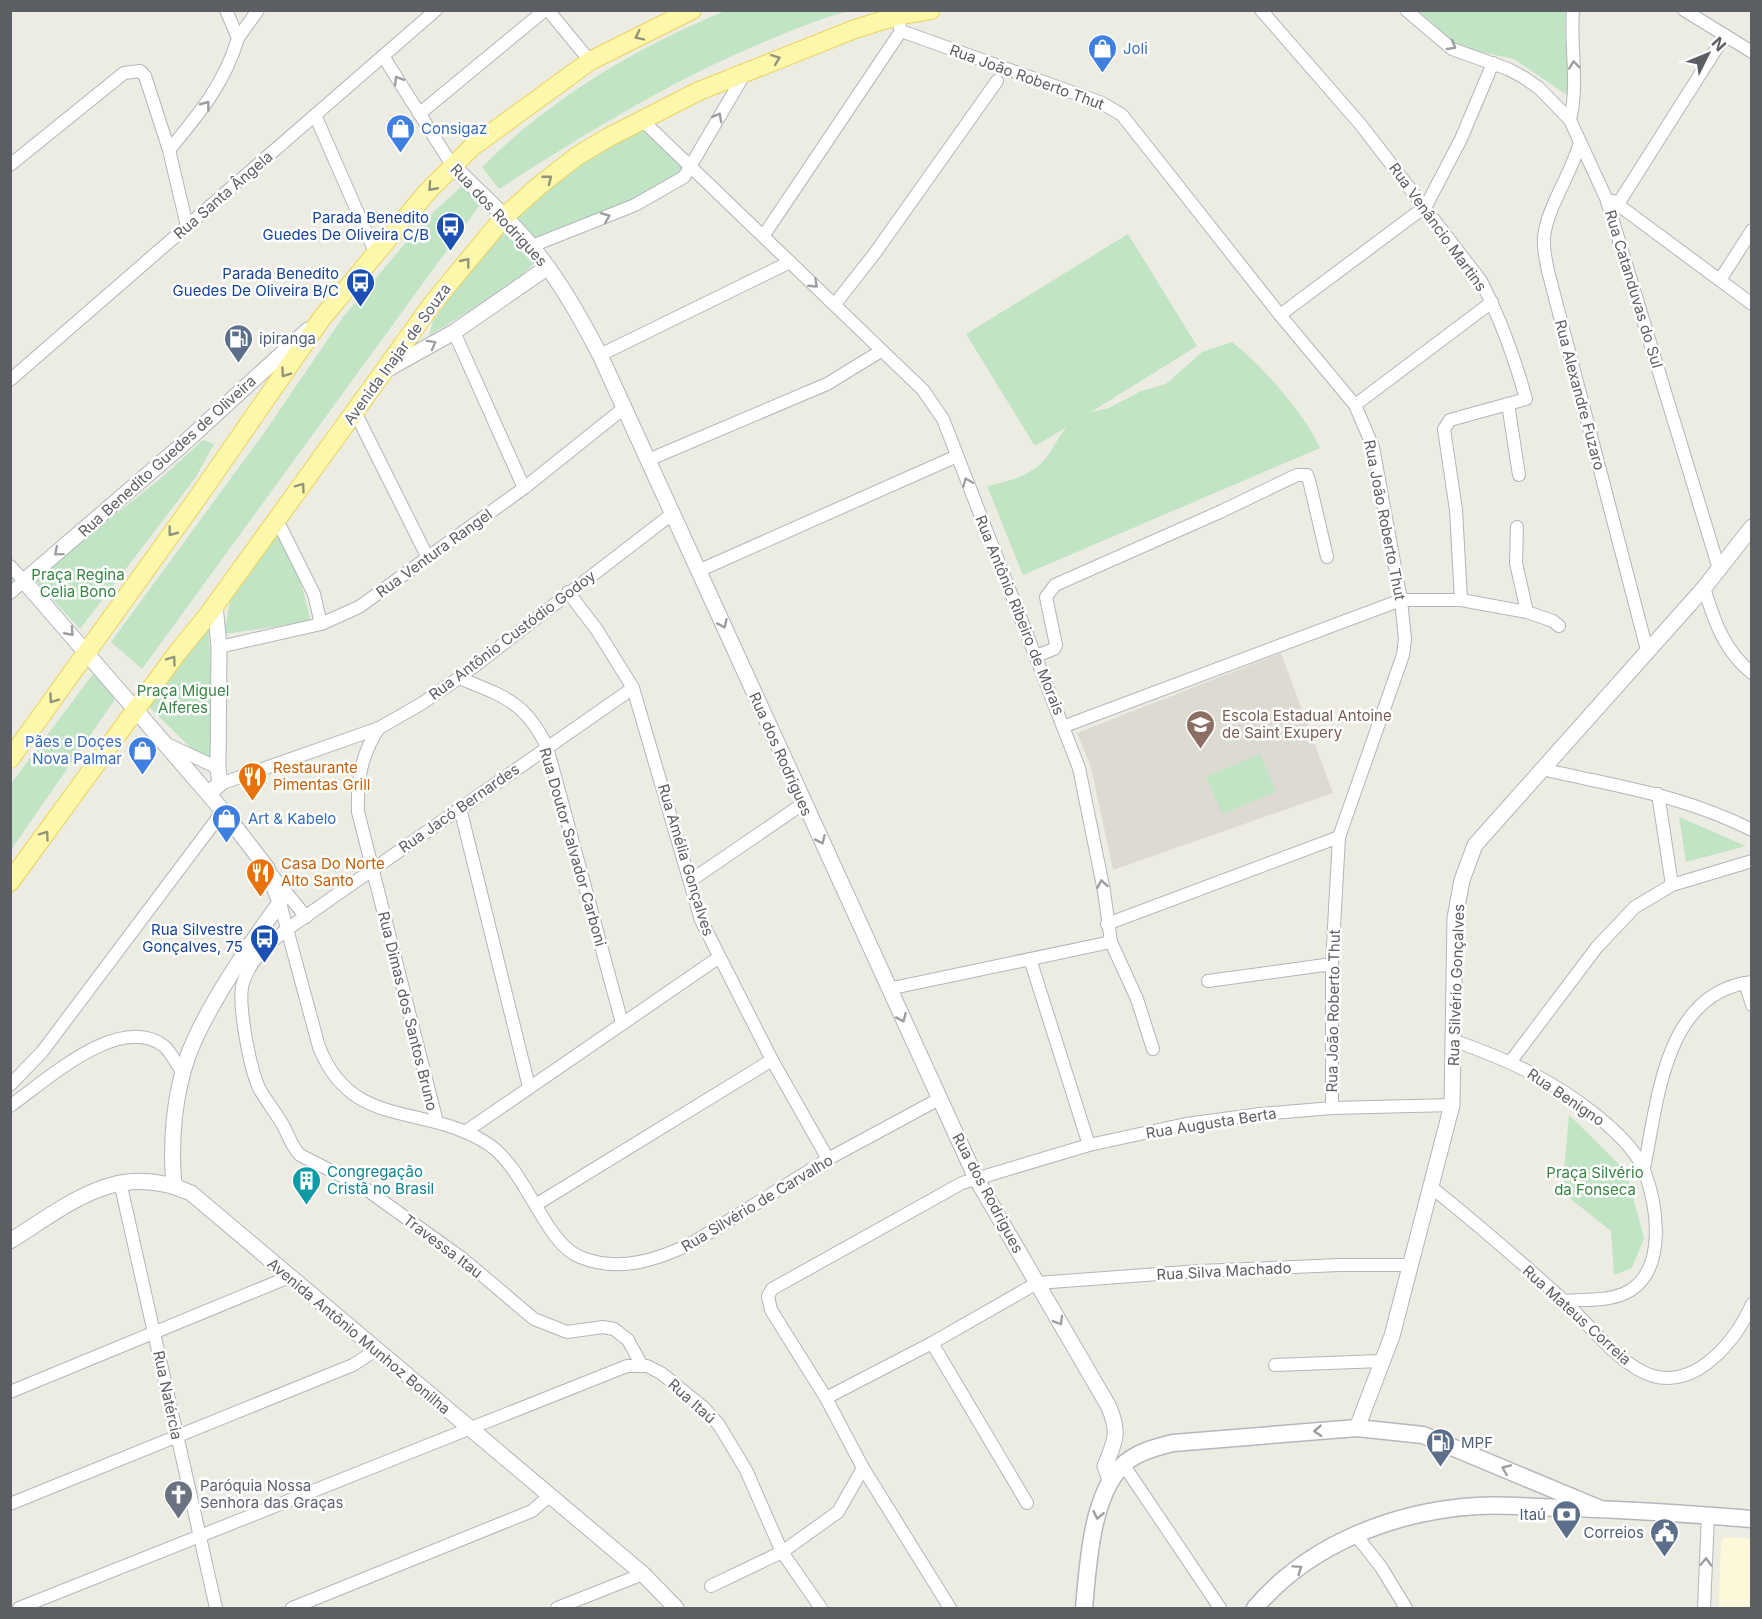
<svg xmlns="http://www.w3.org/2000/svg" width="1762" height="1619" font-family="Inter,sans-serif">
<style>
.commercial{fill:#fdf8d9}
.education{fill:#dddbd1}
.green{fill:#c0e4c4}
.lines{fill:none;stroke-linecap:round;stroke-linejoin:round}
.minor-casing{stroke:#b3b5ba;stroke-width:14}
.tertiary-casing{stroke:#b3b5ba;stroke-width:17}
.secondary-casing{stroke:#b4b7bd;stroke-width:19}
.primary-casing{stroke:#ecd35d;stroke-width:20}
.minor{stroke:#fff;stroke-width:12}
.tertiary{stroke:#fff;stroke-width:15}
.secondary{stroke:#fff;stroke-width:16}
.primary{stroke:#fcf7a9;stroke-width:18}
.oneway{stroke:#93947c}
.oneway2{stroke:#9d9ea1}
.labels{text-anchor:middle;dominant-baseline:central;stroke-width:5;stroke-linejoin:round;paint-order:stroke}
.shop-label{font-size:15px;fill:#366cbe;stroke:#fff;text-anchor:start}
.street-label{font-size:15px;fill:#5b5e63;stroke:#fff}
.transit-label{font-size:15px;fill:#164399;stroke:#fff;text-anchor:end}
.service-label{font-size:15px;fill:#4e5e75;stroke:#fff;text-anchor:start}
.park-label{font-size:15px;fill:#388544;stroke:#fff}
.education-label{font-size:15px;fill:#785e54;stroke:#fff;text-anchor:start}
.food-label{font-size:15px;fill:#c56008;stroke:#fff;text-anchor:start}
.culture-label{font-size:15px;fill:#0d838f;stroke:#fff;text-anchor:start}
.worship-label{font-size:15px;fill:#5b616d;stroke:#fff;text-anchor:start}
</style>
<rect width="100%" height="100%" fill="#edece3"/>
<polygon class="commercial" points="1725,1537 1751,1539 1751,1607 1719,1608 1721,1541"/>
<polygon class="education" points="1281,653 1333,793 1113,870 1091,767 1077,733"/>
<g class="green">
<path d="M725 11H850C820 18 793 30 764 42 670 81 585 134 499 189L482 167C551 98 635 48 725 11Z"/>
<path d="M1419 11H1566C1562 39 1571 67 1567 95L1514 59 1457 47Z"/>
<polygon points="641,119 689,167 683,177 532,246 509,212"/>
<polygon points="463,185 480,205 142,669 111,642 264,433 343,317 424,221"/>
<polygon points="506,233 521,241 538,260 512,284 429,336 433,321 493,236"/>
<path d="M1128 234 1197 346 1091 412 1109 408 1141 391 1166 384 1202 352 1232 342C1262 365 1305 414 1320 448L1023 575 987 486C1009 481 1030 477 1046 458 1054 448 1058 436 1067 427L1035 446 966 334Z"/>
<polygon points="203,440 214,444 196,477 80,629 34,579 160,479"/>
<path d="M274 530C296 557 303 589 311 622L224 634 233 585Z"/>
<polygon points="208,618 213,704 211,761 194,751 144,702"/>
<polygon points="96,670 118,695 11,850 10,785"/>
<polygon points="1260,754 1276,792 1222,814 1206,777"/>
<polygon points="1679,817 1746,846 1686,862"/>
<polygon points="1569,1115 1626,1171 1644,1238 1632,1268 1614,1275 1611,1231 1562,1192"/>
</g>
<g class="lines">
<defs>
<g id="minor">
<polyline points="548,10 590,61"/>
<path d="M1261 10 1361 125 1481 281C1500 318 1515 359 1526 399L1450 420 1444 429 1456 510 1461 600"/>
<polyline points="1406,10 1452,49 1508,69 1523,77 1539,88 1570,120 1606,198 1719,569"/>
<polyline points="1684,10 1752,52"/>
<polyline points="897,16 901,31 1102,103 1122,115 1280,315 1355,405 1373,447 1401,600 1405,639 1403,655 1339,837 1332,964 1332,1108"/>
<polyline points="238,38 258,10"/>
<polyline points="383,56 452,165"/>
<polyline points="419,114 545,10"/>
<polyline points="315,115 375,252"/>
<polyline points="641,119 923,390 943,419 1079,768 1104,891 1111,942 1137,999 1153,1049"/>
<path d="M1570 120C1579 83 1570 48 1573 10"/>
<path d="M1580 142C1572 173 1546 209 1544 238 1543 248 1546 261 1548 271L1647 650"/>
<path d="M169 150C199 114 225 83 238 38L226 10"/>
<polyline points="10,165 124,73 140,71 145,76 169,150 187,226"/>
<polyline points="1613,201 1752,304"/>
<polyline points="1618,204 1725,35"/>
<polyline points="764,235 901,31"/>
<polyline points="532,246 635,205 684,177 744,75"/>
<polyline points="1720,280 1752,230"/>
<polyline points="835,304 875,253 997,81"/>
<polyline points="1280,315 1426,206 1461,139 1493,63"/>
<polyline points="454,332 524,488"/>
<polyline points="600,355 790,262"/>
<polyline points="10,380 436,10"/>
<polyline points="1508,404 1519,475"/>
<polyline points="1355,405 1492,302"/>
<polyline points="354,410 428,558"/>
<polyline points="648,460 827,384 881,351"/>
<polyline points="277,520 314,594 321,624"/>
<polyline points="1517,527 1516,563 1527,612"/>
<polyline points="10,566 24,581 10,593"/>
<polyline points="698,571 957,456"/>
<path d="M1704 588C1714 620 1724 651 1752 673"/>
<polyline points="568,592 597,630 633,688 701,920 772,1060 828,1159"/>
<polyline points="219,647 321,624 359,607 524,488 624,408"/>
<polyline points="1036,656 1054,649 1056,645 1046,597 1055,585 1222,511 1297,475 1307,475 1309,480 1327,557"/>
<path d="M459 678C503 696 525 701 547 747L622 1023"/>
<path d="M633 688 286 930C268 944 250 960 243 983 237 1003 250 1068 259 1088 266 1101 277 1114 284 1127 289 1137 292 1147 300 1155L363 1187 463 1259 534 1319 567 1332 603 1327 614 1329 628 1340 641 1364"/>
<polyline points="1065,726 1401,600 1461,600 1527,612 1553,621 1559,626"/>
<path d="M379 728C361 754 357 781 358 812L437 1122"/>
<polyline points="169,745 218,768"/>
<path d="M1542 769C1618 787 1680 794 1752 830"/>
<polyline points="220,784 379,728 421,704 459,678 672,514"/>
<polyline points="1658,794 1672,885"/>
<polyline points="460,808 529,1087"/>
<polyline points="273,876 306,917"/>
<polyline points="690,881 804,803"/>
<path d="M280 903 319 1047C352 1130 421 1103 485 1142 526 1166 543 1242 580 1257 619 1273 658 1260 694 1242L828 1159 939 1099"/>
<polyline points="1107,924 1339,837"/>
<polyline points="1030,959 1089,1145"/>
<polyline points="1208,981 1332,964"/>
<polyline points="1745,983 1752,1005"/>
<polyline points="888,989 1111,942"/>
<path d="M1455 1041C1506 1059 1553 1080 1596 1115 1613 1129 1636 1149 1644 1170 1657 1204 1667 1266 1631 1290 1612 1302 1586 1299 1564 1301"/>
<polyline points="1511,1061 1597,947 1635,907 1672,885 1752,861"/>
<polyline points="10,1085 42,1052 223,811"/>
<path d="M10 1106C46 1081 119 1012 164 1046 171 1052 177 1065 183 1073"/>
<polyline points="465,1132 718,958"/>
<path d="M1644 1168C1658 1101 1664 992 1752 982"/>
<polyline points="120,1182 216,1608"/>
<path d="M1431 1187C1476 1223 1520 1261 1563 1300 1587 1322 1621 1367 1653 1376 1698 1388 1736 1340 1752 1304"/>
<polyline points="537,1204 772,1060"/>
<polyline points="932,1343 1027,1503"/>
<polyline points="1275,1365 1381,1361"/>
<polyline points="10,1392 289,1277"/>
<polyline points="826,1398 932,1343 1037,1283 1199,1271 1340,1265 1411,1265"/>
<polyline points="1123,1464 1220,1608"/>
<polyline points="10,1504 353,1365 376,1350"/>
<polyline points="1355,1534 1381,1567 1406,1608"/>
<polyline points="711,1586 782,1552 838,1512 863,1468"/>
<polyline points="19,1608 627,1366 647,1366 661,1373 704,1408 719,1425 746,1470 782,1552 821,1608"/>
<polyline points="292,1608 532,1511 548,1497"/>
<polyline points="557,1608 643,1574"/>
<polyline points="950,1608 863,1468 826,1398 771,1310 768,1296 772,1289 962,1183 1089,1145 1186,1124 1260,1114 1332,1108 1452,1105"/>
<polyline points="1704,1608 1708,1515"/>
</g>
<g id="tertiary">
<path d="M452 165C479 193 509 218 533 248 560 281 580 317 600 355L976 1178 1109 1407C1120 1434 1115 1441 1105 1466L1110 1480"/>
<polyline points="386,370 454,332 548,267"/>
<polyline points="209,793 220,784 218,768 219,647 215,605"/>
<path d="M174 1185C170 1142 174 1094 189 1053 207 1007 250 943 280 903L267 868 223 811 24 581 182 445 308 330"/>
<path d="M10 1241C71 1203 118 1160 191 1193L643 1574 676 1608"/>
<polyline points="1357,1428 1392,1336 1452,1105 1455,918 1462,880 1475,845 1704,588 1752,527"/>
</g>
<g id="secondary">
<path d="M1084 1608C1088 1566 1091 1497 1122 1466 1134 1453 1156 1447 1173 1443L1357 1428 1423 1435 1598 1508"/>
<path d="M1255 1608C1309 1544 1395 1511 1477 1506 1508 1504 1539 1508 1569 1508 1630 1510 1691 1514 1752 1519"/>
</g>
<g id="primary">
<polyline points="10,759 196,500 322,318 428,191 472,147 590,61 692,10"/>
<polyline points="10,882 177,653 208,615 433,303 504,217 540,185 577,156 609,137 699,91 855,29 897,16 931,10"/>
</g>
</defs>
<use href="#minor" class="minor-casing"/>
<use href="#tertiary" class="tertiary-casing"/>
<use href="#secondary" class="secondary-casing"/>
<use href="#primary" class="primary-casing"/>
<use href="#minor" class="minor"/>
<use href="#tertiary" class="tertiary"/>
<use href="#secondary" class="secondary"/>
<use href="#primary" class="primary"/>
</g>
<defs><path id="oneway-chevron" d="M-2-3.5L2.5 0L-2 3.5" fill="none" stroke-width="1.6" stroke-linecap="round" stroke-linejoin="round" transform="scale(1.5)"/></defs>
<g class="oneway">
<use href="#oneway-chevron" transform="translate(639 36) rotate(154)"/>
<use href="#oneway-chevron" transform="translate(776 59) rotate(-21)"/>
<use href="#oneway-chevron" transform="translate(548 179) rotate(-38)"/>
<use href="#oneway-chevron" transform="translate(432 187) rotate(132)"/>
<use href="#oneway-chevron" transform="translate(466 262) rotate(-51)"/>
<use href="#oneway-chevron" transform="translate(285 373) rotate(125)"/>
<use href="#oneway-chevron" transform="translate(301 487) rotate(-54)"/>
<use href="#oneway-chevron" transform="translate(172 532) rotate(127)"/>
<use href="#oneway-chevron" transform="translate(172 660) rotate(-54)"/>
<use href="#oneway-chevron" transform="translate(53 699) rotate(126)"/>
<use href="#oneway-chevron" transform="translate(45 835) rotate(-54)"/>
</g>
<g class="oneway2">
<use href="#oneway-chevron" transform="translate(1452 46) rotate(31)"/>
<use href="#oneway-chevron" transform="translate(1574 65) rotate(-96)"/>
<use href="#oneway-chevron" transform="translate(398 80) rotate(-122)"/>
<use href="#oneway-chevron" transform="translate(206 105) rotate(-53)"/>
<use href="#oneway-chevron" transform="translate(718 117) rotate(-62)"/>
<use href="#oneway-chevron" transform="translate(606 217) rotate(-22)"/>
<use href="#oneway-chevron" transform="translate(814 284) rotate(43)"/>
<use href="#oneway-chevron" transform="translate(432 344) rotate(-29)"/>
<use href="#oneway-chevron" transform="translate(967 482) rotate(-112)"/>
<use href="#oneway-chevron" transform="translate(58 552) rotate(140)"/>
<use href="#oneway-chevron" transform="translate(723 624) rotate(66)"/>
<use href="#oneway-chevron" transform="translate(70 632) rotate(48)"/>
<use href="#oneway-chevron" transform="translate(821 840) rotate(66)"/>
<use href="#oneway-chevron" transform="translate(1102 884) rotate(-100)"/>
<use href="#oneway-chevron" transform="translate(902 1018) rotate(66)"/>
<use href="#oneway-chevron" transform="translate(1059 1321) rotate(60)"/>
<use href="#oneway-chevron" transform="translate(1318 1431) rotate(176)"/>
<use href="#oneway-chevron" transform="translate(1506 1469) rotate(-157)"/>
<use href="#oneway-chevron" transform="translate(1098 1515) rotate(102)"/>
<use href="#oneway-chevron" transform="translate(1706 1562) rotate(-88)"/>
<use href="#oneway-chevron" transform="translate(1298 1569) rotate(-34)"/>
</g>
<defs>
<symbol id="shop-pin" viewBox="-11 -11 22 30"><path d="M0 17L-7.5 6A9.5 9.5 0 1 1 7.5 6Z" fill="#3f7fe0" stroke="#fff"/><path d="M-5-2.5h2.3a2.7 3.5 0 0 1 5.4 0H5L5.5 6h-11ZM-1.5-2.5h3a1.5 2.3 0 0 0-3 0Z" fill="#fff"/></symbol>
<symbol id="bus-pin" viewBox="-11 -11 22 30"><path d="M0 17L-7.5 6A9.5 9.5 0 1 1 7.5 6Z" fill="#1a4fb4" stroke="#fff"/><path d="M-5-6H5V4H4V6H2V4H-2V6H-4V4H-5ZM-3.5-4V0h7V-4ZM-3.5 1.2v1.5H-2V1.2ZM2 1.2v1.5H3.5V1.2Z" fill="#fff"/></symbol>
<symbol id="fuel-pin" viewBox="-11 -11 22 30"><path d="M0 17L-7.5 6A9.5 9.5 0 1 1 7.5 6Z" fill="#5c6f8a" stroke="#fff"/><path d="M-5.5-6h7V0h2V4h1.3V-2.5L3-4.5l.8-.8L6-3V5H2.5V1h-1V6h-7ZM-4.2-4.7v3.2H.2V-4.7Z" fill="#fff"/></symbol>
<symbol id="school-pin" viewBox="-11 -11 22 30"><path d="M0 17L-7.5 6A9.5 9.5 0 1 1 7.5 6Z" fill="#8d6e63" stroke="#fff"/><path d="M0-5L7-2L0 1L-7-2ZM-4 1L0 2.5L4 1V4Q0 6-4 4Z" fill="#fff"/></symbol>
<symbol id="restaurant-pin" viewBox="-11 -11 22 30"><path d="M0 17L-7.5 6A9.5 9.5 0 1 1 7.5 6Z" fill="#e8710a" stroke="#fff"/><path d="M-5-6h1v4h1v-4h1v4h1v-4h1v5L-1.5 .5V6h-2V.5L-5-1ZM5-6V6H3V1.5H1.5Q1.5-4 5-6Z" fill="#fff"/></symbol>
<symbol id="building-pin" viewBox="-11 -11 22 30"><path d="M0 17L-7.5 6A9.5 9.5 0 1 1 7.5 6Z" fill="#0f9aa8" stroke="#fff"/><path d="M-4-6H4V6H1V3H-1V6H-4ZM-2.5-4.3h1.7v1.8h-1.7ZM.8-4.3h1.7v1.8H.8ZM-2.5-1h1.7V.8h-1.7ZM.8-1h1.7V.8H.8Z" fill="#fff"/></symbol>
<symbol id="church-pin" viewBox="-11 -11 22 30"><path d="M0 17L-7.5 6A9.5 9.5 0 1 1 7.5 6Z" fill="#6b7280" stroke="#fff"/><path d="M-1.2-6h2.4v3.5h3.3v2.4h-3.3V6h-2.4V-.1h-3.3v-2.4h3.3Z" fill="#fff"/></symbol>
<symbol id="bank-pin" viewBox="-11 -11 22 30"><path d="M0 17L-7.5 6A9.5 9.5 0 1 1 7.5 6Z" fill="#5c6f8a" stroke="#fff"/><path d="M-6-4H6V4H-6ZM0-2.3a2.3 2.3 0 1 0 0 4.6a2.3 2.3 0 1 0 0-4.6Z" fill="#fff"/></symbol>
<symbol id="civic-pin" viewBox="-11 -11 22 30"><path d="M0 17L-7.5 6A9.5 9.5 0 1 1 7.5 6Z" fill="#5c6f8a" stroke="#fff"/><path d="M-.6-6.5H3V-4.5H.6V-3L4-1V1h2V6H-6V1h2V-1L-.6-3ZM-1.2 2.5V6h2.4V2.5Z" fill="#fff"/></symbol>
</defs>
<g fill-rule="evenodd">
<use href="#shop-pin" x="1086" y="32" width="33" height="45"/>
<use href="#shop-pin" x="384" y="112" width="33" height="45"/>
<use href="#bus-pin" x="434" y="210" width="33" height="45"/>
<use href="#bus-pin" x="344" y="266" width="33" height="45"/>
<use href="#fuel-pin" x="222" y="322" width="33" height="45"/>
<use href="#school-pin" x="1184" y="708" width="33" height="45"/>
<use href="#shop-pin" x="126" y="734" width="33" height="45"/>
<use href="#restaurant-pin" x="236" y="760" width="33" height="45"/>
<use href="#shop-pin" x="210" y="802" width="33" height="45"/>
<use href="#restaurant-pin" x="244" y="856" width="33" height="45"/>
<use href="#bus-pin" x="248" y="922" width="33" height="45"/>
<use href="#building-pin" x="290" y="1164" width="33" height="45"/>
<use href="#fuel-pin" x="1424" y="1426" width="33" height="45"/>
<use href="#church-pin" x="162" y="1478" width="33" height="45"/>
<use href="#bank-pin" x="1550" y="1498" width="33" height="45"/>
<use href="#civic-pin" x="1648" y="1516" width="33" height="45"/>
</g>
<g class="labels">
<g class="shop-label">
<text x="1123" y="48">Joli</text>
<text x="421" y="128">Consigaz</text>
<text x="122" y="741" text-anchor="end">Pães e Doçes<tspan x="122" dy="17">Nova Palmar</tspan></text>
<text x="248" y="818">Art &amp; Kabelo</text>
</g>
<g class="street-label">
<text transform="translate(1027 77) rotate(20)">Rua João Roberto Thut</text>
<text transform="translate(223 195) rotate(-41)">Rua Santa Ângela</text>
<text transform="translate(499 215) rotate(47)">Rua dos Rodrigues</text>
<text transform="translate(1438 227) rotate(54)">Rua Venâncio Martins</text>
<text transform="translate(1634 289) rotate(73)">Rua Catanduvas do Sul</text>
<text transform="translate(397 354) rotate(-54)">Avenida Inajar de Souza</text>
<text transform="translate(1580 395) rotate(75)">Rua Alexandre Fuzaro</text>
<text transform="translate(167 456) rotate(-42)">Rua Benedito Guedes de Oliveira</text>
<text transform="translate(1385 520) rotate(79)">Rua João Roberto Thut</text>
<text transform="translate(434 553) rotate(-36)">Rua Ventura Rangel</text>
<text transform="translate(1020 615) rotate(68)">Rua Antônio Ribeiro de Morais</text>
<text transform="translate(512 635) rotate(-37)">Rua Antônio Custódio Godoy</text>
<text transform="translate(781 754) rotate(66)">Rua dos Rodrigues</text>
<text transform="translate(459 808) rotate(-35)">Rua Jacó Bernardes</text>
<text transform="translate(573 847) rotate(74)">Rua Doutor Salvador Carboni</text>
<text transform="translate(686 860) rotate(73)">Rua Amélia Gonçalves</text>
<text transform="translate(1456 985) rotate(-88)">Rua Silvério Gonçalves</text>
<text transform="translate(408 1011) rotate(76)">Rua Dimas dos Santos Bruno</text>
<text transform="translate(1333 1011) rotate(-89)">Rua João Roberto Thut</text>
<text transform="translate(1566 1097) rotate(34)">Rua Benigno</text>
<text transform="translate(1211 1123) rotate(-9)">Rua Augusta Berta</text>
<text transform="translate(988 1193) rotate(62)">Rua dos Rodrigues</text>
<text transform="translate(757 1203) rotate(-31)">Rua Silvério de Carvalho</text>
<text transform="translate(443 1246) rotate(37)">Travessa Itau</text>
<text transform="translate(1224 1271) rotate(-3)">Rua Silva Machado</text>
<text transform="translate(1577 1315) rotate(42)">Rua Mateus Correia</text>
<text transform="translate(359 1336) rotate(40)">Avenida Antônio Munhoz Bonilha</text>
<text transform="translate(168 1395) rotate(78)">Rua Natércia</text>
<text transform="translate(692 1401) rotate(42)">Rua Itaú</text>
</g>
<g class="transit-label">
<text x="429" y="217">Parada Benedito<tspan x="429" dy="17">Guedes De Oliveira C/B</tspan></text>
<text x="339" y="273">Parada Benedito<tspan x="339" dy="17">Guedes De Oliveira B/C</tspan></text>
<text x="243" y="929">Rua Silvestre<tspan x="243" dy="17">Gonçalves, 75</tspan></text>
</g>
<g class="service-label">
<text x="259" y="338">ipiranga</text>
<text x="1461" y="1442">MPF</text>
<text x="1546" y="1514" text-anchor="end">Itaú</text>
<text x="1644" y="1532" text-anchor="end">Correios</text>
</g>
<g class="park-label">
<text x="78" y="574">Praça Regina<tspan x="78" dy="17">Celia Bono</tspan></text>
<text x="183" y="690">Praça Miguel<tspan x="183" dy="17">Alferes</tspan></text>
<text x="1595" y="1172">Praça Silvério<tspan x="1595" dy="17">da Fonseca</tspan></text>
</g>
<g class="education-label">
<text x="1222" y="715">Escola Estadual Antoine<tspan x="1222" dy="17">de Saint Exupery</tspan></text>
</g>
<g class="food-label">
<text x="273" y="767">Restaurante<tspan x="273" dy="17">Pimentas Grill</tspan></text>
<text x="281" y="863">Casa Do Norte<tspan x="281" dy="17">Alto Santo</tspan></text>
</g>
<g class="culture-label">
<text x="327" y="1171">Congregação<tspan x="327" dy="17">Cristã no Brasil</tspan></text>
</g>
<g class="worship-label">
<text x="200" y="1485">Paróquia Nossa<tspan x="200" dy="17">Senhora das Graças</tspan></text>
</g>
</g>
<rect width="1762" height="1619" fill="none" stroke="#5b5e63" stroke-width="24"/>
<g transform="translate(1708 54) rotate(47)" stroke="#ffffff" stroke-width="4.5" paint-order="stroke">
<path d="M0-4.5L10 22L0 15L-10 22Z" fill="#5b5e63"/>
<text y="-9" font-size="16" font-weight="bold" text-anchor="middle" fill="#5b5e63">N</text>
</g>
</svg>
